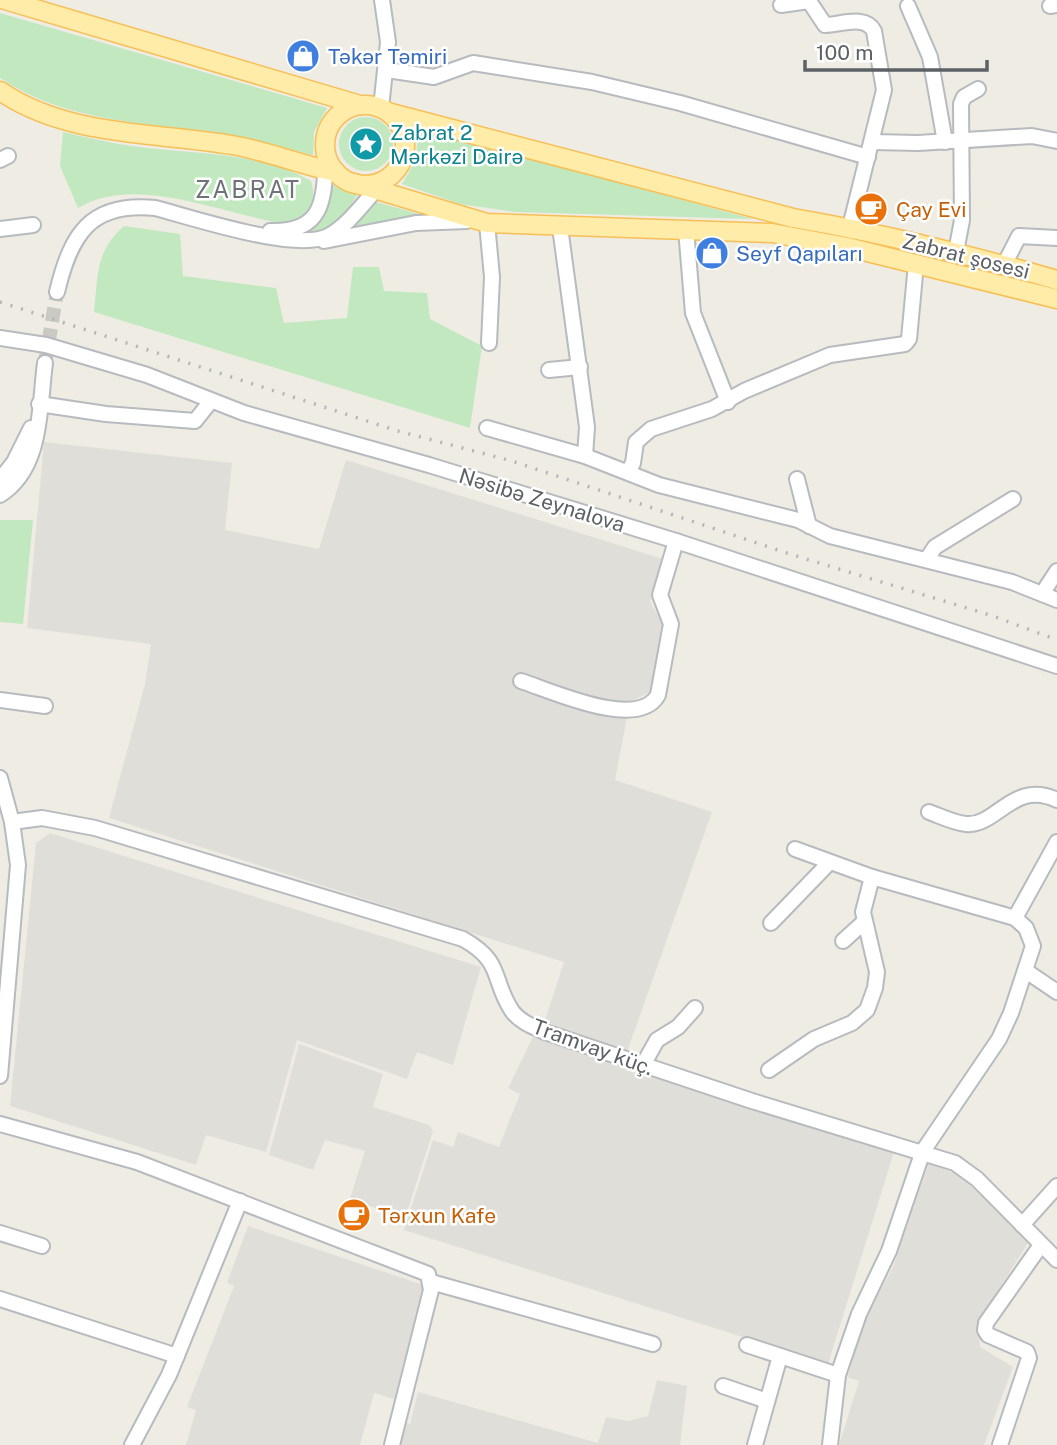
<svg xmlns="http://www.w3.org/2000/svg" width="1057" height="1445" font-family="'Public Sans',sans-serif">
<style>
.industrial{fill:#e0ded8}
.green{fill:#c2e8bf}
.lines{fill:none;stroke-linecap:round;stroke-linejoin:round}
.minor-tunnel{stroke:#cac9c4;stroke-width:14;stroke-dasharray:14 7;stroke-linecap:butt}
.minor-casing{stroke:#b7babe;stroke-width:18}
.major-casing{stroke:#f7bf55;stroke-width:21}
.minor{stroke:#fff;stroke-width:14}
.major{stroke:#ffeca9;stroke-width:18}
.rail{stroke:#b3b4b5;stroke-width:3.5;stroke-dasharray:2 9;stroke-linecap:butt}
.labels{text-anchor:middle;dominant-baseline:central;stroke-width:5;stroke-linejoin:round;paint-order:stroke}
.shop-label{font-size:21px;fill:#366cbe;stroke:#fff;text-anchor:start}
.culture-label{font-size:21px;fill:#0d838f;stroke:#fff;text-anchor:start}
.food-label{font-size:21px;fill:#c56008;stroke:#fff;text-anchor:start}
.street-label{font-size:21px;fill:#5c6165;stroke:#fff}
.quarter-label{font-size:24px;letter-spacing:2px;fill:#6d7377;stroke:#fff}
</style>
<rect width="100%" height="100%" fill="#efece4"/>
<g class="industrial">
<polygon points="44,442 232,463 225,530 319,549 346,460 663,559 650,602 663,625 652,691 630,702 615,780 712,812 627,1052 544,1023 564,962 109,818 145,684 151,644 27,628"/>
<polygon points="50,833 481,967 453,1065 417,1052 407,1079 297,1040 266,1152 206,1135 196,1165 10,1106 36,843"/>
<polygon points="533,1037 894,1152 828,1364 404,1230 433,1140 453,1147 458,1132 499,1147 520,1094 508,1088"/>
<polygon points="299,1044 383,1074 373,1107 429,1125 433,1131 405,1218 350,1199 365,1151 325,1140 313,1170 269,1155"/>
<polygon points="929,1163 961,1176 1028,1243 978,1322 980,1347 1013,1367 984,1445 839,1445 859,1381 848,1377 863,1323 893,1267"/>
<polygon points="248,1226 423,1285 394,1399 374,1393 360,1445 186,1445 196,1410 187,1407 234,1286 227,1283"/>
<polygon points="657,1380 687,1386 680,1445 397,1445 403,1422 410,1424 418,1392 598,1443 606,1417 628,1421 648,1416"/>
</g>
<g class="green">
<path d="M0 13 327 108 314 132 313 155C285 148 257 139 228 135 150 122 68 124 0 78Z"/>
<circle cx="366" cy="144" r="27"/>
<path d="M415 128 753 219 515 212 460 204 402 184C414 165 421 151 415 128Z"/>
<path d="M63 132C86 137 109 143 132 146 192 155 257 150 311 181 319 207 304 219 281 223 218 213 136 174 78 208L60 166Z"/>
<path d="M332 185 358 194C342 218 335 232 305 233 325 221 328 207 332 185Z"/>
<polygon points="372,201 419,214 352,230 350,226"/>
<path d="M124 226 180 234 183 276 276 288 284 323 347 318 353 267H379L384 291 427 293 430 319 482 346 470 428 94 312C98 275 95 252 124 226Z"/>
<polygon points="0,520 33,520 23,624 0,622"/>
</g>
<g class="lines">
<polyline class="minor-tunnel" points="45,363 57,292"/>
<defs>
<g id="minor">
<path d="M781 5 809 1 825 25C840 25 865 14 874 31L884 90 850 227"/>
<polyline points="908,6 930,57 945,142"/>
<polyline points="1050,6 1057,5"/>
<polyline points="387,70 434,77 473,63 592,82 680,103 868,157"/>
<polyline points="381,108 388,42 382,0"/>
<polyline points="872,142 918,143 1032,136 1057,141"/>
<polyline points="0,160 8,156"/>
<polyline points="487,223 492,277 489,343"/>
<polyline points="560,227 587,427 585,456"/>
<polyline points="0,229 33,225"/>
<polyline points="686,229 693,313 728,402"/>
<path d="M270 231C326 233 324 197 326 153"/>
<polyline points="324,241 416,223 467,221"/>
<polyline points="956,252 962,220 961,104 964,97 978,89"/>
<polyline points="1004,265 1019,236 1057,238"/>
<path d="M57 292C71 234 90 202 155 208 194 218 295 252 328 236 350 225 368 196 386 179"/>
<polyline points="0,338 46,345 147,375 244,413 429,465 676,541 1057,666"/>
<polyline points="549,370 580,367"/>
<polyline points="39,404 106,414 195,421 211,401"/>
<polyline points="487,428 585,456 659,485 798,520 830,536 1012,582 1057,600"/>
<polyline points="628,472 633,463 636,442 651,429 712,409 744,391 830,355 905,344 909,339 916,264"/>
<polyline points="797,479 809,526"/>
<polyline points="0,480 14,462 31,428"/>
<path d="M0 495C43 468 39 407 45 363"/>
<polyline points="927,559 935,547 1013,499"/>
<polyline points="1042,594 1057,571"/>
<path d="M521 681C552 691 638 731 658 695L671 624 660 595 676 541"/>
<polyline points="0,700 45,706"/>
<polyline points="0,778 12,822 18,865 0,1076"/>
<path d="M929 812C940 816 954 823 966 824 996 827 1014 779 1057 800"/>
<path d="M12 822 42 818 95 828 463 939C504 962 491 979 512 1011 520 1022 534 1027 545 1032L752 1101 955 1163 977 1179 1057 1260"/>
<polyline points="795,849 872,877 1015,918"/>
<polyline points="771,923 829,863"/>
<polyline points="843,941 864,922"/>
<polyline points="1026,971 1057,992"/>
<polyline points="643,1065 657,1040 678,1027 695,1008"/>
<polyline points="769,1070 814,1039 852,1023 867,1010 875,988 877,972 863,912 872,877"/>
<polyline points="0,1124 137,1162 428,1274 431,1290 392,1445"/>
<polyline points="1022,1225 1057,1186"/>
<polyline points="0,1233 42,1246"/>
<polyline points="431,1282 653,1344"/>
<polyline points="0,1299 177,1356"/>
<polyline points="747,1345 838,1375"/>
<polyline points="723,1386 767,1401"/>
<polyline points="132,1445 169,1375 240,1201"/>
<polyline points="755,1445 780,1356"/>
<polyline points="830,1445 838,1375 859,1314 889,1251 923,1151 999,1039 1011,1013 1033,946 1026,928 1015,918 1057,842"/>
<polyline points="1000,1445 1029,1358 1027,1352 988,1335 985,1330 986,1323 1041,1245"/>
</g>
<g id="major">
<polyline points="5,0 360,105"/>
<path d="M0 91C67 137 155 132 232 145 267 151 301 165 336 172"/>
<circle cx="365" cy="145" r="40"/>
<path d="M391 113 793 218C882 233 970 255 1057 280"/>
<polyline points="354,183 487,223 772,233 847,247 1057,299"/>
</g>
</defs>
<use href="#minor" class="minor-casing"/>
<use href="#major" class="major-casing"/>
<use href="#minor" class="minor"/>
<use href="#major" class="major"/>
<polyline class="rail" points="0,302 398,431 512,461 790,554 993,616 1057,640"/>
</g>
<defs>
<symbol id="shop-disc" viewBox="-11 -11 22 22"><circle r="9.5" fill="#3f7fe0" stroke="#fff"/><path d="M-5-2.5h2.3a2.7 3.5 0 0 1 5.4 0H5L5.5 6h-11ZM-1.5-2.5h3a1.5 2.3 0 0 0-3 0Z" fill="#fff"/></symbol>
<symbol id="sight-disc" viewBox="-11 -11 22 22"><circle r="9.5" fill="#0f9aa8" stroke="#fff"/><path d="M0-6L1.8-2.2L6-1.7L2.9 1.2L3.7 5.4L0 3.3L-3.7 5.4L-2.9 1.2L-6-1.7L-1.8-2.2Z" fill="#fff"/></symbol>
<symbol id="cafe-disc" viewBox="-11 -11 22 22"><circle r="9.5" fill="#e8710a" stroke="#fff"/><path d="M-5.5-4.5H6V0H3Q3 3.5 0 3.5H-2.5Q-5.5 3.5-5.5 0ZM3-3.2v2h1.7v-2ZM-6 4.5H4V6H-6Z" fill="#fff"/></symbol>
</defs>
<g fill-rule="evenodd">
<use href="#shop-disc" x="284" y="37" width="38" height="38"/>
<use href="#sight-disc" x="347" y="125" width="38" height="38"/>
<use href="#cafe-disc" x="852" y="190" width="38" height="38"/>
<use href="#shop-disc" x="693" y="234" width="38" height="38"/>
<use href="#cafe-disc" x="335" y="1196" width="38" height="38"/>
</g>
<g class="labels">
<g class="shop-label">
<text x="328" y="56">Təkər Təmiri</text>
<text x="736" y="253">Seyf Qapıları</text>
</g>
<g class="culture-label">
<text x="390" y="132">Zabrat 2<tspan x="390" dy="24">Mərkəzi Dairə</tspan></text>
</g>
<g class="food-label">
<text x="896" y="209">Çay Evi</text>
<text x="378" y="1215">Tərxun Kafe</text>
</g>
<g class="street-label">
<text transform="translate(966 256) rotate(14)">Zabrat şosesi</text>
<text transform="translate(542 500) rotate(17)">Nəsibə Zeynalova</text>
<text transform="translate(593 1047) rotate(20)">Tramvay küç.</text>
</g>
<g class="quarter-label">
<text x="248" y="189">ZABRAT</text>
</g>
</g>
<path d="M805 60v10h182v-10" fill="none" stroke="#5c6165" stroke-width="3.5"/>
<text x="816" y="60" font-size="21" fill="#5c6165" stroke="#ffffff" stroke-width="5" paint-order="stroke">100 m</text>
</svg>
